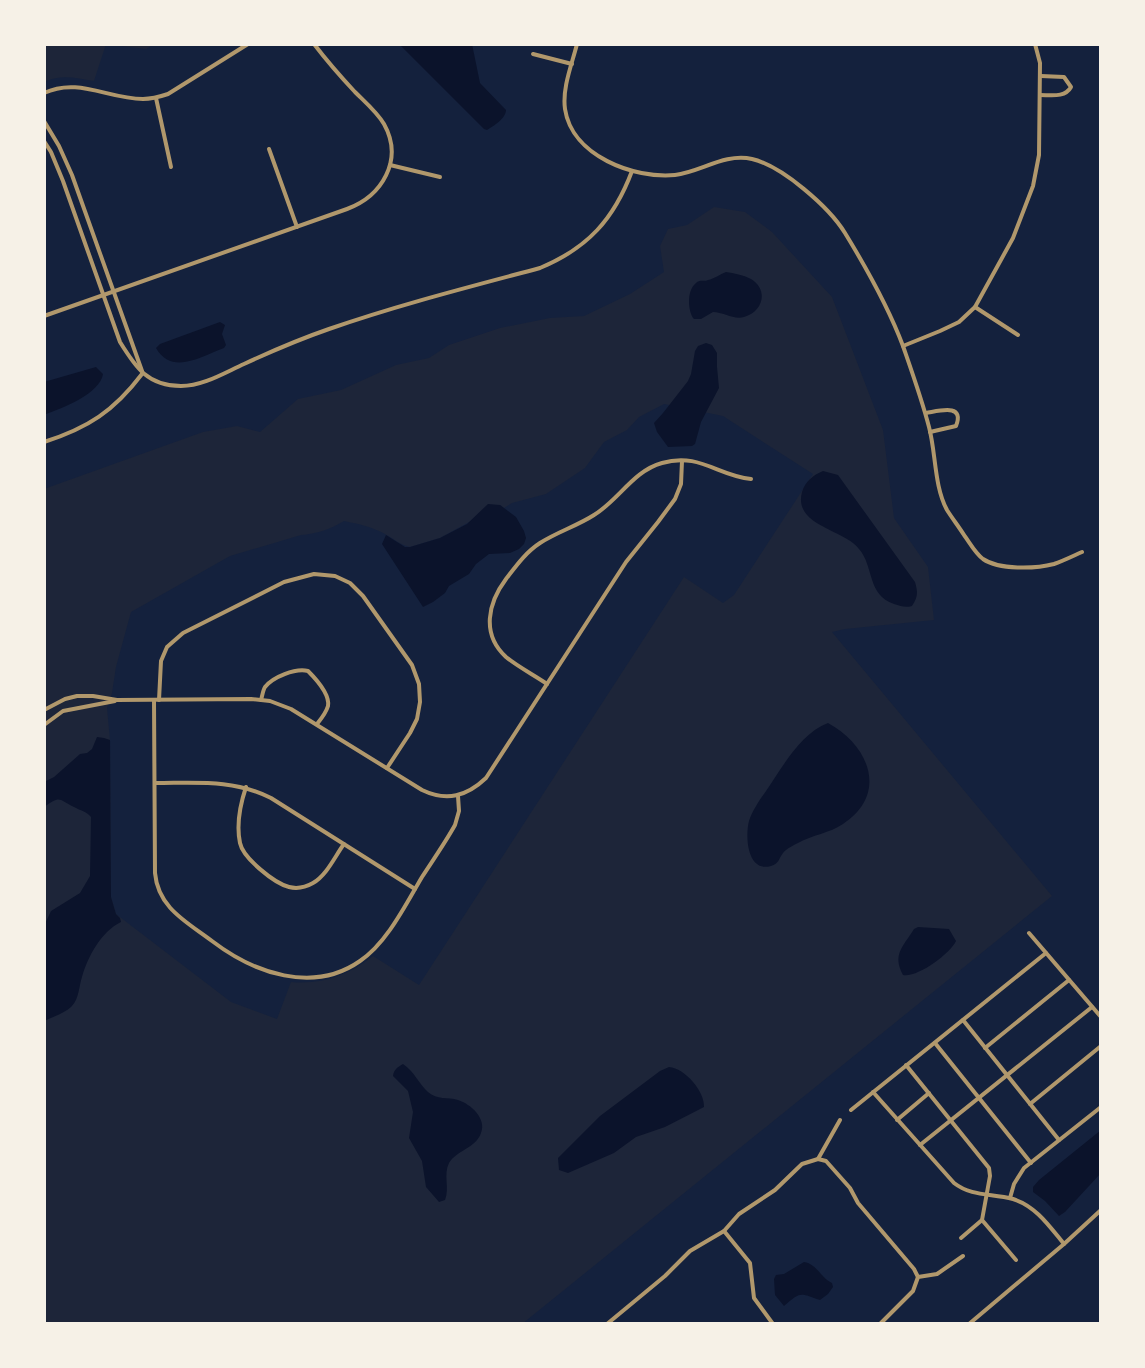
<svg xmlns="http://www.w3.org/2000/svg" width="1145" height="1368" font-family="'Fira Sans Condensed',sans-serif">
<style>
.green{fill:#1d2539;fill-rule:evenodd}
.water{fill:#0b132b}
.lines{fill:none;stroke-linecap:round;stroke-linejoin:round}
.minor{stroke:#b1986c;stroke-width:4}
</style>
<rect width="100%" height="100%" fill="#14213d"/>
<g class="green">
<path d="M44 44H154L146 49 106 44 94 81C75 78 62 74 44 82Z"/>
<path d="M714 207 745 212 772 232 832 297 883 430 894 518 928 567 934 620 845 629 832 632 1052 896 522 1324H44V489L203 432 237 426 260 432 298 399 341 390 396 365 429 358 449 345 500 328 550 318 584 316 630 294 664 272 660 246 668 229 687 225ZM664 404 723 416 813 474 734 595 723 603 684 577 419 985 373 956C349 975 322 985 291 982L277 1019 231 1002 116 914 111 897 110 740 107 708 112 693 116 667 131 612 230 556 301 535C316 534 331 529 344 521 359 524 372 527 385 534 394 539 400 545 410 547L440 538 500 505 504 508 512 503 546 494 585 468 604 442 627 430 639 417Z"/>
</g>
<g class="water">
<path d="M399 44H472L480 83 506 110C506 118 494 126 487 130L484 129Z"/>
<path d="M726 272C734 273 743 275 751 279 769 290 763 312 744 317 734 320 723 312 713 312L701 319H694C688 312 686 291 696 283 700 279 703 282 708 280 714 279 720 274 726 272Z"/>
<path d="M220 322 225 325 222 334 226 345 224 348C202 356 172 376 156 348L160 344Z"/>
<polygon points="706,343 712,345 717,353 717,367 719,388 701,422 695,444 692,446 668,447 657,432 654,423 663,413 688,381 691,374 695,351 698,346"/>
<path d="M96 367 103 374C100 394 62 408 44 415V382Z"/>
<path d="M823 471 838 475 915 582C918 592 918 597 912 606 905 608 901 606 894 604 867 595 874 566 859 549 844 529 793 526 802 492 805 482 813 475 823 471Z"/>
<polygon points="488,504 500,505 516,517 524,531 526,538 524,544 519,549 510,553 489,554 476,564 469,574 449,586 445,593 433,602 423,607 382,544 386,535 405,547 410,547 440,538 467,524"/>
<path d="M828 723C869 745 889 794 843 824 830 833 812 835 798 843 794 845 786 849 783 853 779 858 779 864 771 866 747 873 745 836 749 821 752 812 758 802 764 794 781 770 799 734 828 723Z"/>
<path d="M97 737 104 738 110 740 111 897 116 914 120 918 121 922C101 932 88 956 82 977 79 986 79 999 72 1006 65 1013 53 1017 44 1021V926L51 911 80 893 90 876 91 817C86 811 81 811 74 807 58 799 61 795 44 807V782L54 777 80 754 87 753 92 749Z"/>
<path d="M918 927 949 929 956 941C950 954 917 978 903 975 892 954 903 947 914 929Z"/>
<path d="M403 1064C414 1071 419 1084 428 1092 437 1100 448 1097 458 1100 471 1104 487 1119 481 1133 476 1148 457 1150 449 1163 443 1175 450 1188 445 1200L439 1202 426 1187 422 1161 409 1138 413 1112 408 1091 393 1076C394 1069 398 1067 403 1064Z"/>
<path d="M669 1067C685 1068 705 1092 704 1107L665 1127 636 1137 614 1153 568 1173 559 1170 558 1158 600 1116 660 1071Z"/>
<polygon points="1101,1130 1101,1173 1065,1212 1059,1216 1045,1201 1033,1192 1033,1187 1039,1180"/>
<path d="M804 1262C817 1264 821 1278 832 1283L833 1287 828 1294 820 1300C800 1293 801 1291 784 1306L775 1295 774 1279 776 1275 784 1274Z"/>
</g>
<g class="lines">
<g class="minor">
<path d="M577 44C572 64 562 88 565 109 572 156 634 179 675 175 701 172 724 153 752 159 782 166 829 207 845 233 867 269 888 306 903 346 912 372 922 400 929 427 936 453 934 486 947 510 952 518 959 527 964 535 970 543 975 553 983 559 999 570 1035 569 1054 564 1063 561 1073 556 1082 552"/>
<polyline points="533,54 572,64"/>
<path d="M44 93C78 77 108 99 143 99 152 99 159 97 168 94L248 44"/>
<path d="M1040 95C1051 95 1065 98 1071 87L1064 77 1041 76"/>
<polyline points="156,98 171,167"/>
<polyline points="44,121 59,146 72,175 142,371"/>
<path d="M44 141 51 152 63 181 120 342C136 368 148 386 181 386 203 386 224 373 244 364 272 351 300 339 329 329 398 305 469 287 540 268 588 248 614 219 632 171"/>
<polyline points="269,149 297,227"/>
<polyline points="390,165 440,177"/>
<polyline points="975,307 1018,335"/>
<path d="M44 316 347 209C382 196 404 160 384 124 377 112 365 102 355 92 340 76 327 61 314 44"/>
<polyline points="903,346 940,331 959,322 975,307 1013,238 1033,186 1039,155 1040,63 1035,44"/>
<path d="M926 413C939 411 965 403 956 426L930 432"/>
<path d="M44 442C88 428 114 411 142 374"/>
<path d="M547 684C534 675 518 667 506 657 481 634 488 603 506 579 516 566 526 552 540 543 557 532 577 526 594 515 619 500 633 471 662 463 699 452 718 476 751 479"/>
<path d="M154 700 155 873C158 908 187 922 212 941 254 973 313 994 360 961 387 943 406 904 422 877 433 860 445 843 455 825L459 811 458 796"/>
<polyline points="159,700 161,661 167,647 183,633 284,582 314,574 335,576 350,583 363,596 412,665 419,684 420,702 417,719 410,733 387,768"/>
<path d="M261 700C262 697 263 690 265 687 273 677 295 668 308 671 316 679 330 694 328 706 326 713 321 719 317 724"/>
<path d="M44 710 65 699 77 696H93L117 700 251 699 270 701 291 709 422 790C447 802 467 796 486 778L626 562 658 522 675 499 681 484 682 461"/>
<polyline points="44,725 63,711 115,701"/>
<path d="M156 783C196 783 234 779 271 798L415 889"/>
<path d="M246 787C240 805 236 824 240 843 243 858 274 883 289 887 297 889 306 887 313 883 327 875 335 856 344 844"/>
<polyline points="1029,933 1101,1017"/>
<polyline points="963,1020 1059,1140"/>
<polyline points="935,1043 1031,1163"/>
<polyline points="985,1048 1069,980"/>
<polyline points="906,1065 989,1168 990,1176 982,1220 1016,1260"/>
<path d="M873 1092 954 1183C972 1197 992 1193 1013 1199 1036 1206 1050 1227 1064 1244"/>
<polyline points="1030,1104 1101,1046"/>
<polyline points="851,1110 1046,953"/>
<polyline points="897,1120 929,1093"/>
<polyline points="920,1145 1092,1007"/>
<polyline points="818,1159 826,1161 850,1188 858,1203 914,1269 918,1277"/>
<polyline points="1010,1198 1014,1184 1024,1168 1101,1107"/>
<polyline points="724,1231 750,1263 754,1298 773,1324"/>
<polyline points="961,1238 982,1220"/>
<polyline points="607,1324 665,1276 690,1251 724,1231 739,1214 775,1190 802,1164 818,1159 840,1120"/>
<polyline points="880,1324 913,1291 918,1277 937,1274 963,1256"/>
<polyline points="969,1324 1064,1244 1101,1210"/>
</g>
</g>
<rect width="1145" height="1368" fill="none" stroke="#f6f1e7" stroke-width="92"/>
</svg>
